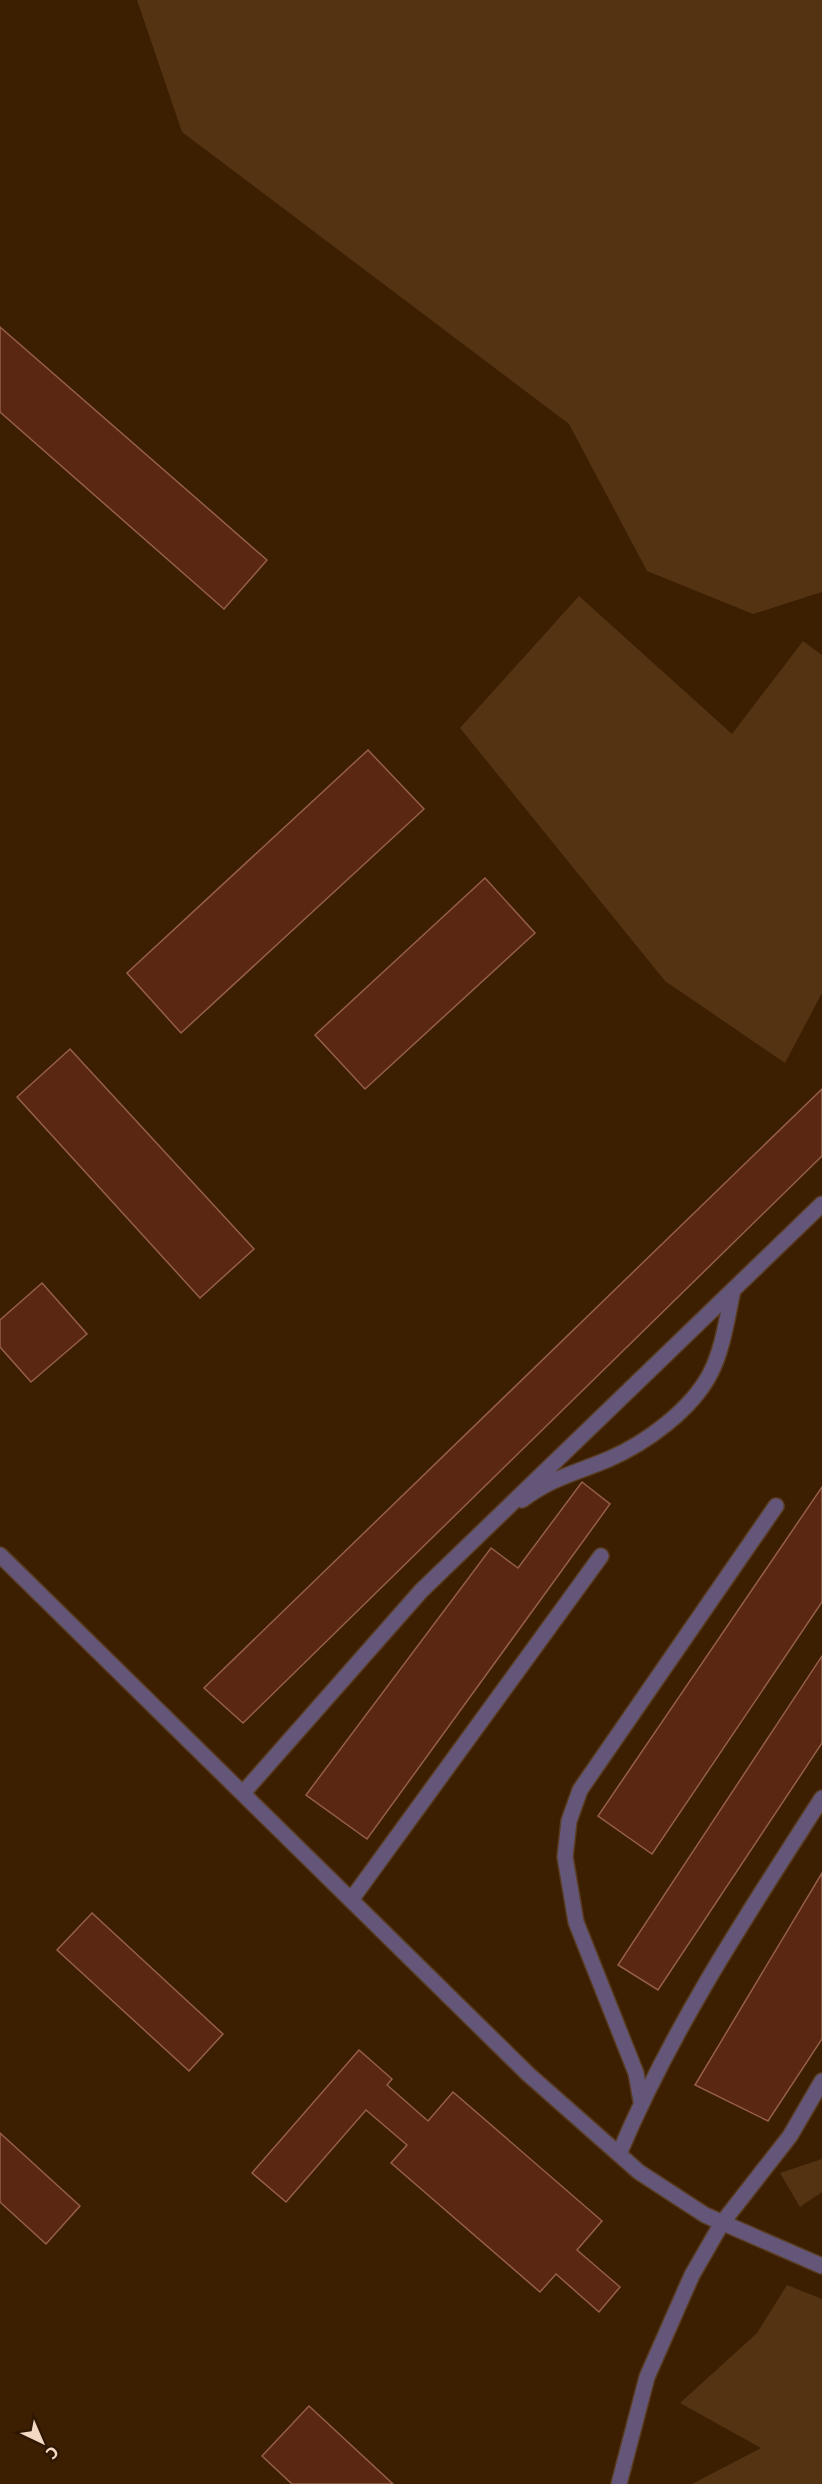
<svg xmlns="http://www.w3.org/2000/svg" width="822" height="2484" font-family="'Noto Sans',sans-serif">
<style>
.green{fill:#533312}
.building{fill:#592712;stroke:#965f48;stroke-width:1.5}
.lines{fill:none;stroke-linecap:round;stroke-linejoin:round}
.service-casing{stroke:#593c1f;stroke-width:18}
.minor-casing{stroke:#593c1f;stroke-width:18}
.service{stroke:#635678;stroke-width:15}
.minor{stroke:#635678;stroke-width:15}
</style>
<rect width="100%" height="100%" fill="#3c1e00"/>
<g class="green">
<polygon points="137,0 822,0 822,592 753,614 647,571 569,424 182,132"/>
<polygon points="579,596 732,734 803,641 822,655 822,993 785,1063 665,981 460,728"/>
<polygon points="822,2159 822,2192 800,2207 780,2173"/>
<polygon points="787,2285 822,2299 822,2484 692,2484 761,2448 680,2403 757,2333"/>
</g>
<g class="building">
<polygon points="0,327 267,560 224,609 0,412"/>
<polygon points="368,750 424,809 181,1033 127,973"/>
<polygon points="485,878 535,933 365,1089 315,1035"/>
<polygon points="70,1049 254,1249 200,1298 17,1097"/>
<polygon points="822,1089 822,1156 243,1723 204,1688"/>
<polygon points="42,1283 87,1334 31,1382 0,1347 0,1320"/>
<polygon points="582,1482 610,1504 367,1839 306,1795 491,1548 518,1568"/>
<polygon points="822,1487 822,1602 652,1854 598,1816"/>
<polygon points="822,1656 822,1743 658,1990 618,1965"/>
<polygon points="822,1873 822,2039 768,2121 695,2085"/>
<polygon points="92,1913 223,2034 189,2071 57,1950"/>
<polygon points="359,2050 392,2079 387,2085 428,2121 453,2092 602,2221 577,2250 620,2287 599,2312 556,2274 540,2292 391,2163 407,2145 366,2110 286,2202 252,2173"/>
<polygon points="0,2133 80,2206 46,2244 0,2202"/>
<polygon points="309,2406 393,2484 292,2484 262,2456"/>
</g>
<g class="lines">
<defs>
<g id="service">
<path d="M522 1500C553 1477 576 1473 609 1459 646 1443 691 1410 710 1374 723 1349 727 1318 733 1290"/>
<polyline points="351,1900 601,1556"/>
<polyline points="641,2101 636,2073 576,1922 565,1857 569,1821 580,1790 776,1506"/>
<path d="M619 2154C672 2028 748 1913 822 1798"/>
<polyline points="619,2484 647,2377 692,2275 722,2223 790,2136 822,2081"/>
</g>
<g id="minor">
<polyline points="0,1555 528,2074 639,2172 705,2215 822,2266"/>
<polyline points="243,1793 421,1591 822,1204"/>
</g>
</defs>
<use href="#service" class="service-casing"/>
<use href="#minor" class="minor-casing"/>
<use href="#service" class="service"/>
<use href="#minor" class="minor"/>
</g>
<g transform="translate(42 2442) rotate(136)" stroke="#2d1702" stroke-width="4.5" paint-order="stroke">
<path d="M0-4.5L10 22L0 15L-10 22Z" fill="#f3d9c4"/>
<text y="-9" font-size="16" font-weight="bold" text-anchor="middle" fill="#f3d9c4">С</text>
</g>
</svg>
